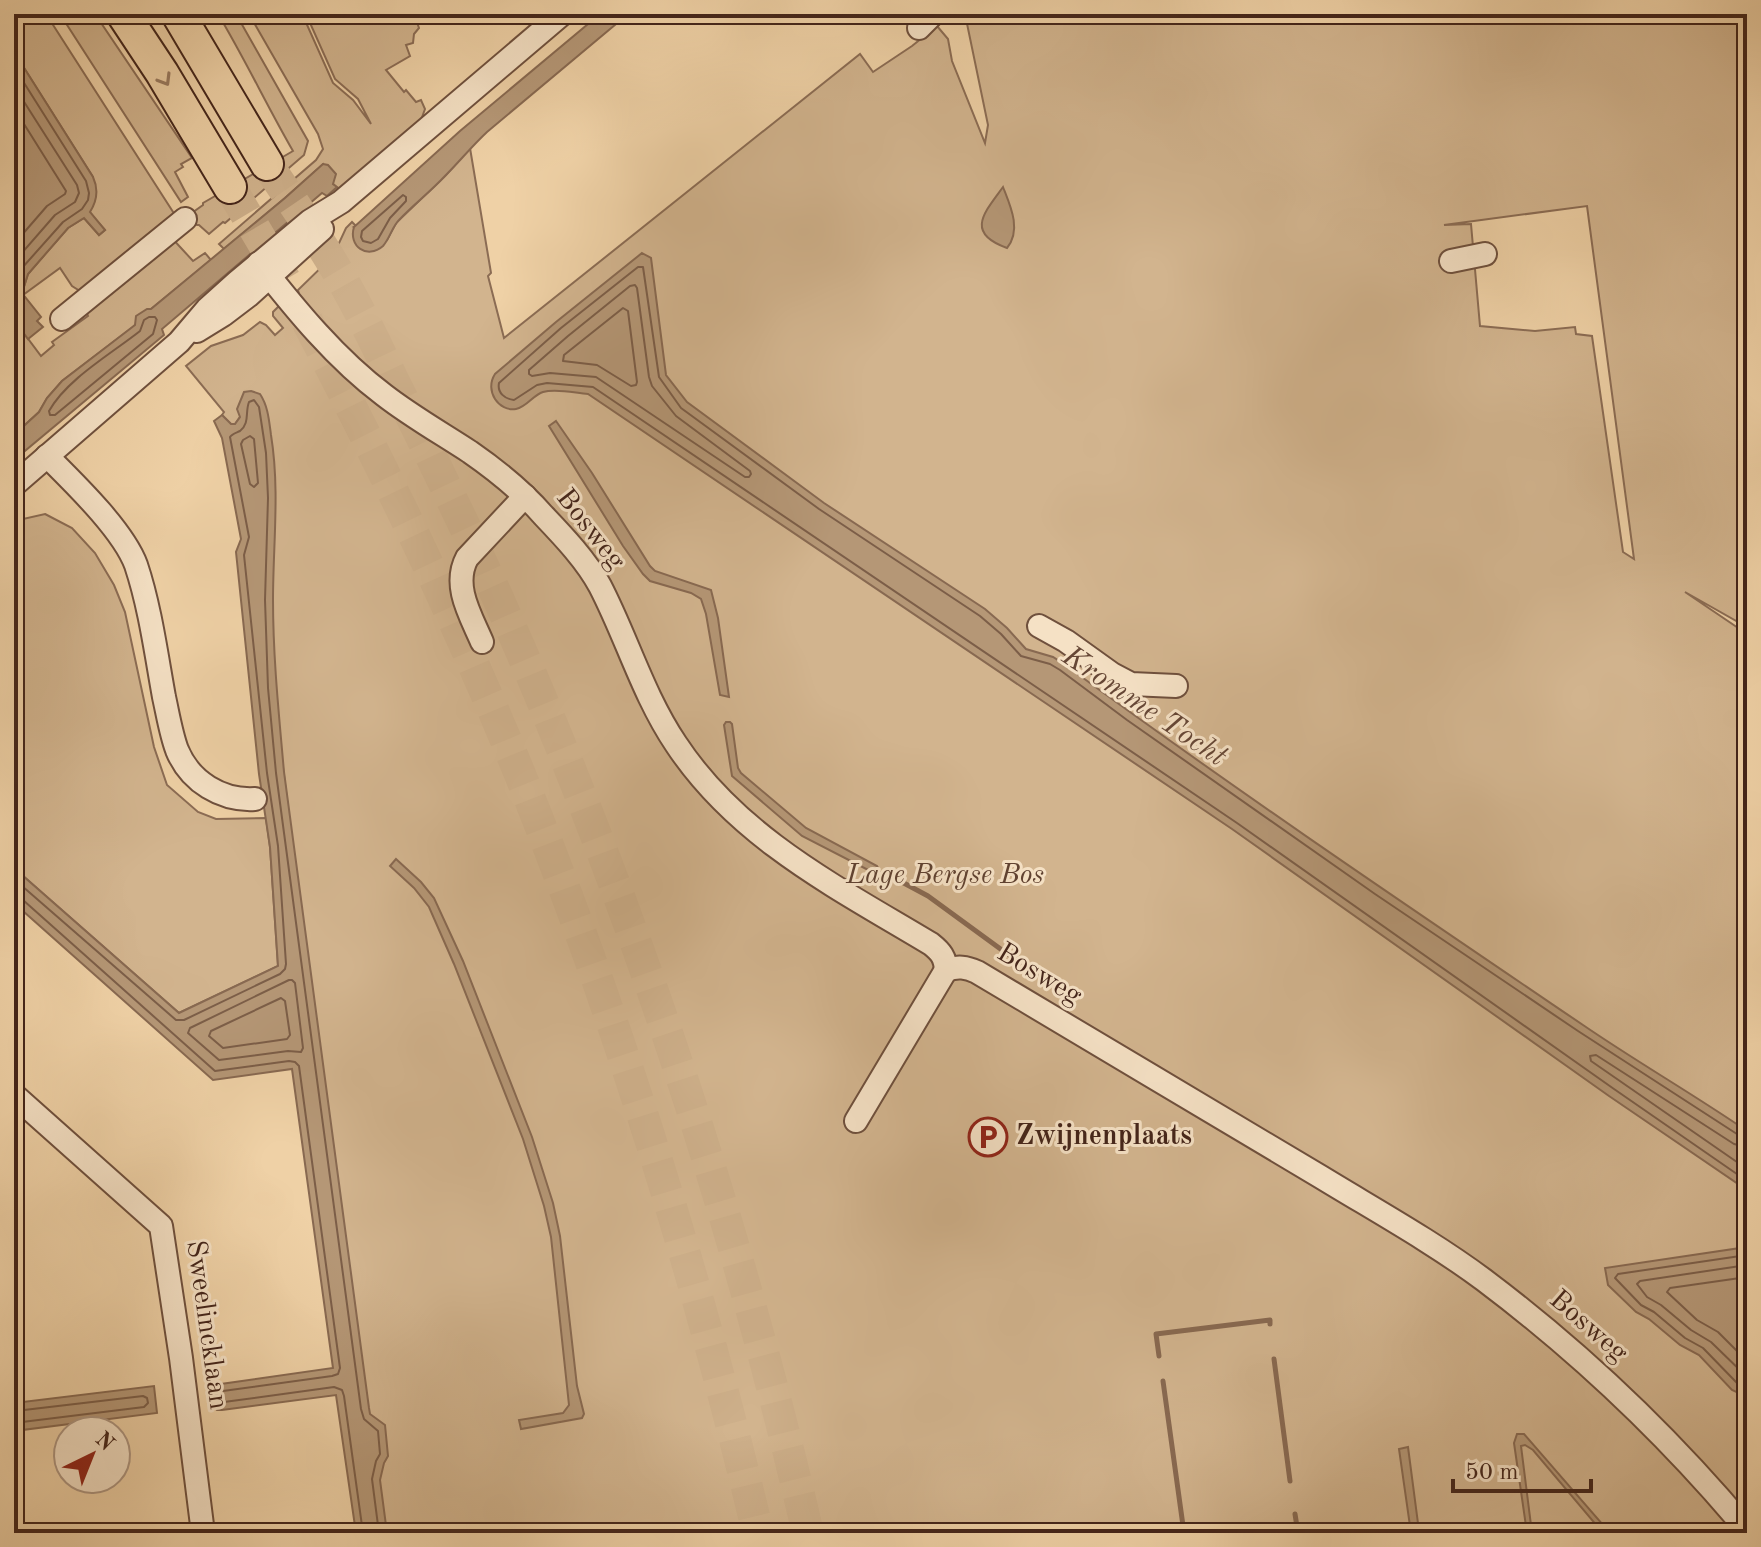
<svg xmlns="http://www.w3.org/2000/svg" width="1761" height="1547" font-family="'Old Standard TT',serif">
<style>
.green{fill:#d2b48e;stroke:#8b6c54;stroke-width:2;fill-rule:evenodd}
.water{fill:#b59776;stroke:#886951;stroke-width:2}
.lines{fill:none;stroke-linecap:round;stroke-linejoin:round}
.shore{stroke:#7c5e48;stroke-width:2}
.stream{stroke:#886951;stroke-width:5}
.highway-tunnel{stroke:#cdaf8a;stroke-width:32;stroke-dasharray:32 16;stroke-linecap:butt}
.minor-casing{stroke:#6f503d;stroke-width:26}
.highway-casing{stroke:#44251a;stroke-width:36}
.minor{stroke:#f5e1c5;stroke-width:22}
.highway{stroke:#efd1a6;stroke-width:32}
.oneway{stroke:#9a7b60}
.labels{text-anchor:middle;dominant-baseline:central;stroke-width:6;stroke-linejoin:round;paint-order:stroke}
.street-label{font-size:28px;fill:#44251a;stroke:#f5e1c5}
.park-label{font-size:28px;font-style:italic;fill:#604231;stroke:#f5e1c5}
.poi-label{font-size:28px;font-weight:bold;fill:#44251a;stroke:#f5e1c5;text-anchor:start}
.water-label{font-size:30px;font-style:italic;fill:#664736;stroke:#f5e1c5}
</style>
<rect width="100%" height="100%" fill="#efd1a6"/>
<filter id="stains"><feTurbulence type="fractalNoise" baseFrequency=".0025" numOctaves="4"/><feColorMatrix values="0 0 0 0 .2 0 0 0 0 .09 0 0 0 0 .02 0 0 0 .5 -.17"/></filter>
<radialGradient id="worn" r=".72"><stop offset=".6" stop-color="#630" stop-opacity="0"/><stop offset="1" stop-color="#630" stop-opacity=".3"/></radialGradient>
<g class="green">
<polygon points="14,14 46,14 175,215 80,291 72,286 60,268 23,295 22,293 28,274 68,228 84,218 99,235 105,230 89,212 93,177 14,52"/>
<polygon points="60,14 95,14 192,158 181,164 183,167 175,172 188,197 181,202"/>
<path d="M218 14H236L308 141 304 155 225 223 223 222 209 234 199 225H197L189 215 203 205V203L293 151C267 106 245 59 218 14Z"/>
<polygon points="249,14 290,14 299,20 304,18 333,83 353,100 371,124 358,99 335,79 306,14 414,14 419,28 414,34 413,43 406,45 410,56 386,70 404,92 406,90 416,102 421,100 425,109 421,120 340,190 333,184 323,164 285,198 224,249 219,244 316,160 323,149 318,134"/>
<path d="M965 14H1747V627L1685 592 1747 634V1533H377L240 417 235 424H231L222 415 224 412 186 366 211 346 243 335 260 322 266 325 275 335 283 328 273 316V312L281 304 300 298 298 290 333 256 346 228 352 222 356 226 354 227 387 240 396 223 445 176 470 148 491 273 488 276 504 338 860 54 873 72 912 46 937 26 948 39 952 61 985 143 988 125ZM1587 206 1634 559 1623 552 1592 336 1576 334 1575 327 1535 331 1480 326 1471 224 1444 225Z"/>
<polygon points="170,236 193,261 205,253 211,260 151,309 133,327 62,381 47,398 39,412 14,435 14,320 41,356 54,345 52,342 88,316 86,311"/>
<polygon points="45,514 72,528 95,553 114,585 125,612 154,747 167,785 198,812 216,819 266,818 270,847 278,966 179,1013 14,868 14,521"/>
</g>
<g class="water">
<path d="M600 14H628L487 132C472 146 459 162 444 177 430 192 413 205 399 220 392 227 390 238 383 246 367 260 348 246 354 227L460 131Z"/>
<path d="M14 52 93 177C99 190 97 201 90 212L105 230 99 235 84 218 68 228 28 274 22 293 41 317 37 321 43 327 28 339 14 320Z"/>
<polygon points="323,164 328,165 336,174 333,184 337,187 327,196 322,193 162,329 164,335 14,460 14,435 39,412 47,398 62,381 135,325 136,316 147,309 151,309 285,198"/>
<path d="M1003 187C1010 205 1022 230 1007 248 965 233 984 213 1003 187Z"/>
<path d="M642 253 651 258 666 375 687 402 824 503 985 609 1007 628 1026 649 1053 657 1064 664C1234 789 1409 907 1583 1025 1637 1062 1693 1094 1747 1131V1190L1609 1096 1232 829 588 394C575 393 556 388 543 392 533 395 527 407 516 409 499 412 484 391 495 374L556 322Z"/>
<path d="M251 391 260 394C268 406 269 420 271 435 280 490 273 545 273 600 273 658 279 715 284 772L369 1408 370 1414 385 1425 388 1456 384 1463 380 1480 387 1533H356L336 1395 222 1410H217L213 1407 210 1391 214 1385 333 1368 292 1069 213 1080 14 903V868L179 1013 278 966 270 847 259 774 236 552 241 539 222 438 214 421 222 415 231 424H235L240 417 237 409 244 392Z"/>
<polygon points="556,421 592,473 650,566 655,571 711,590 718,618 729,697 720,695 706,614 701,599 691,593 650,581 643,574 623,546 549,426"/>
<polygon points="726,722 730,722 732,724 738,768 741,773 806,828 877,866 880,871 877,874 874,873 802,836 732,776 724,725"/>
<polygon points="396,859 421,882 434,898 463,961 532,1137 553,1203 560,1236 577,1386 584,1414 582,1418 521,1429 519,1420 563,1413 569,1405 551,1237 544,1206 523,1139 454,964 429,907 414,888 390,866"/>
<polygon points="1747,1247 1747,1397 1732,1390 1699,1355 1680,1345 1649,1319 1636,1312 1608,1285 1605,1268"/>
<polygon points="14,1372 18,1397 23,1402 154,1386 157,1413 14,1431"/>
<polygon points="1517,1434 1524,1434 1610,1533 1603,1533 1533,1450 1525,1445 1521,1446 1532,1533 1527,1533 1514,1443"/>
<polygon points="1408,1447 1419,1531 1420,1533 1411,1533 1399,1449"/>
</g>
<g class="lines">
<g class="shore">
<polyline points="14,67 86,181 89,193 88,200 82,209 63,222 22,268 14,292"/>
<polyline points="14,86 77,185 79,193 75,202 55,215 14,262"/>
<polyline points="14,108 66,191 65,194 47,206 14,244"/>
<polygon points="403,195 406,197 406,201 390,218 378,239 371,243 363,241 361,237 362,231"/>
<polygon points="635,285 637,288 649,377 652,386 676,416 750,471 751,474 749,477 745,477 596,377 550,373 532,376 529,374 529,370 568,336 630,286"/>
<polygon points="623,308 628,311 637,382 636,385 631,386 597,365 563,361 564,355"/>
<path d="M149 317H155L157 320 153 334 55 415H50L49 411C67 379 111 354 140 331L144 320Z"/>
<polygon points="250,436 254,439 258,483 254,487 250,484 241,444 243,440"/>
<path d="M14 879 176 1020H184L280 974 285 969 286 964 278 846 267 773 244 555 249 537 230 437C232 434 236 433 240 431 250 423 245 412 249 402L254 400 259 407 266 453 268 498 265 600 268 688 276 773 361 1409 364 1419 378 1431 380 1454 376 1461 372 1479 379 1533"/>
<polyline points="14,898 23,900 215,1071 289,1061 295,1062 299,1066 340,1368 338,1374 332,1376 223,1391 219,1396 221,1400 224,1402 334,1387 342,1390 344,1396 363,1533"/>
<polygon points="289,980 292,980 295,983 303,1048 301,1052 288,1051 219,1060 188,1033 190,1028"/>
<polygon points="281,998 285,1001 290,1035 287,1039 223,1048 209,1036 211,1031"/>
<path d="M1747 1137 1740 1136 1578 1031 1375 894 1127 720 1060 670 1050 664 1021 656 1001 634 980 616 819 509 681 408 659 377 643 267H638L561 328 499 383C497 393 505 399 514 400L537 385 547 383 593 387 1237 823 1614 1089 1747 1181"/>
<polyline points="1747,1147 1734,1144 1596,1055 1590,1056 1591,1061 1747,1169"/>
<polyline points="1747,1255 1618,1274 1615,1278 1641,1305 1654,1312 1685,1338 1703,1348 1737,1383 1747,1388"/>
<polyline points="1747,1265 1640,1281 1637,1284 1647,1297 1661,1305 1691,1330 1711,1342 1747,1377"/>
<polyline points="1747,1277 1670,1288 1667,1292 1697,1320 1718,1332 1747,1361"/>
<polyline points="14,1404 24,1410 143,1396 147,1398 148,1403 144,1407 14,1423"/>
</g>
<g class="stream">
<polyline points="900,881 928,896 1006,953 1050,980"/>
<polyline points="1159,1356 1156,1334 1270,1320 1270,1324"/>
<polyline points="1274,1359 1290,1481"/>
<polyline points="1163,1381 1184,1533"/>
<polyline points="1295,1514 1298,1533"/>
</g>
<g class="highway-tunnel">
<path d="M267 164C290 199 315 233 336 269 358 306 376 344 394 382 430 453 464 524 497 596 632 899 733 1210 808 1533"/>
<polyline points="230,187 285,280"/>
<path d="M307 321C390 481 469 644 535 812 627 1046 700 1288 758 1533"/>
</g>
<defs>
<g id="minor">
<polyline points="919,28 933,14"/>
<polyline points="1451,261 1485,254"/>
<path d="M259 263C296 310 336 359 384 395 411 416 441 433 470 452 496 470 522 491 543 515 563 536 586 560 600 586 627 638 643 695 676 744 738 838 838 888 931 944 941 952 945 957 946 970 958 966 966 967 977 972 1091 1041 1207 1108 1321 1177 1375 1210 1433 1242 1484 1280 1581 1353 1669 1437 1747 1530"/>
<polyline points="62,319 185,219"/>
<polyline points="197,331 223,315 248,296 322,229"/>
<path d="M47 456C74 483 123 530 136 565 150 607 156 653 164 697 168 715 171 734 177 750 190 782 222 801 255 799"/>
<polyline points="14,485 179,342 207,309 237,282 310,221 341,202 562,14"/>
<polyline points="1039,626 1066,641 1112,674 1131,684 1176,686"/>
<path d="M482 642C471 616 452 586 467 558L525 496"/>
<polyline points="14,1095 161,1226 181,1358 203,1533"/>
<polyline points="856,1121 946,970"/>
</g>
<g id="highway">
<polyline points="123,14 162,73 230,187"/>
<polyline points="178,14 267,164"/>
</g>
</defs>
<use href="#minor" class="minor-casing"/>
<use href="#highway" class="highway-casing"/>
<use href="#minor" class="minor"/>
<use href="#highway" class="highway"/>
</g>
<defs><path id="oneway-chevron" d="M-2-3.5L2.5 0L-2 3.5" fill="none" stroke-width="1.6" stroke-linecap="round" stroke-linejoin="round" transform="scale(2)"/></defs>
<use class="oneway" href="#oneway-chevron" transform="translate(165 80) rotate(59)"/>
<defs>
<symbol id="parking-ring" viewBox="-11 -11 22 22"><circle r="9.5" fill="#f5e1c5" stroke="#8f2418" stroke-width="1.5"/><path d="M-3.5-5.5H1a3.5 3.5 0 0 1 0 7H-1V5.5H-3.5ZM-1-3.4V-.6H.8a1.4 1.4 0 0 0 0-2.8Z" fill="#8f2418"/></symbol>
</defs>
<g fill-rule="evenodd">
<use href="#parking-ring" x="966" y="1115" width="44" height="44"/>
</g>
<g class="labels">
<g class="street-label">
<text transform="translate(590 530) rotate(52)">Bosweg</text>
<text transform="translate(1039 975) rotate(31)">Bosweg</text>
<text transform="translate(206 1325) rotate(82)">Sweelincklaan</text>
<text transform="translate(1588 1327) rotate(41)">Bosweg</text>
</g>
<g class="park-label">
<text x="945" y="876">Lage Bergse Bos</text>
</g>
<g class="poi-label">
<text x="1016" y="1137">Zwijnenplaats</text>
</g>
<g class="water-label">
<text transform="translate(1144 707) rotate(34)">Kromme Tocht</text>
</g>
</g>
<rect width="1761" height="1547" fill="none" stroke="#efd1a6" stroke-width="48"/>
<rect x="16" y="16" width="1729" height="1515" fill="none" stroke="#44251a" stroke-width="4"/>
<rect x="24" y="24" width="1713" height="1499" fill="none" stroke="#44251a" stroke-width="2"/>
<g transform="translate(92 1455) rotate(43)"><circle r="38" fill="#f5e1c5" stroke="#ae9681" stroke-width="2"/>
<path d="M0-6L14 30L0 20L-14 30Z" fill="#8f2418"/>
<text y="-12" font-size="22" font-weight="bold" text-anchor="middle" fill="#44251a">N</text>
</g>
<path d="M1453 1479v12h138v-12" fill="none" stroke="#44251a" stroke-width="4"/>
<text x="1465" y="1479" font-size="24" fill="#44251a" stroke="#f5e1c5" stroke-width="6" paint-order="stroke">50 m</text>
<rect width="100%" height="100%" filter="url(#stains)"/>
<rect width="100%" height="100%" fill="url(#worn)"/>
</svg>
